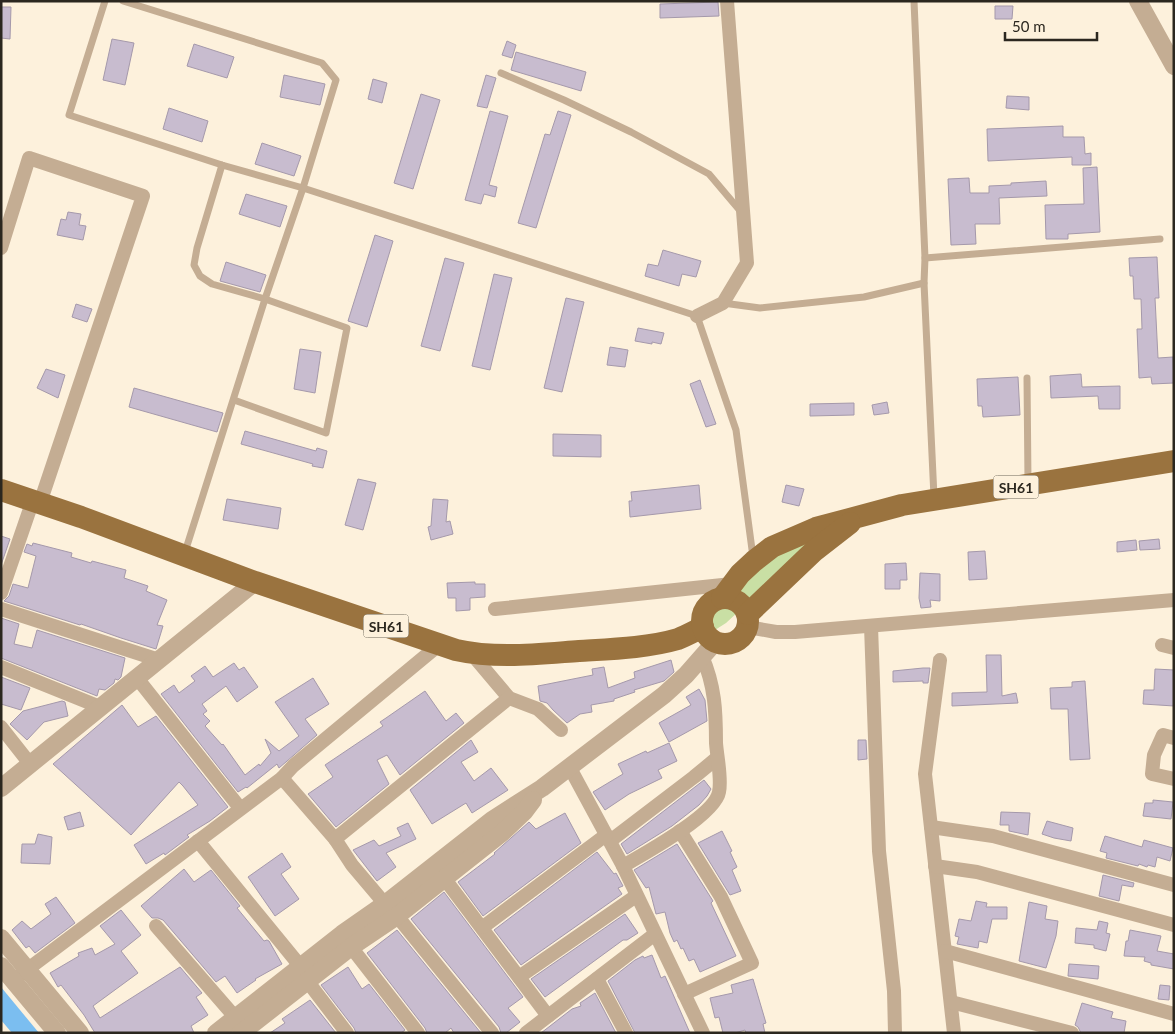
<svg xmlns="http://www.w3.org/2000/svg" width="1175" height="1034" font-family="Lato,sans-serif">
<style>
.green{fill:#c9dfa4}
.water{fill:#7bbef0}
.building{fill:#c8bccf;stroke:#a599ab}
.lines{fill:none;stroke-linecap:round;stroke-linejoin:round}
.service{stroke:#c4ad93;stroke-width:7}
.minor{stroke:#c4ad93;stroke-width:14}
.tertiary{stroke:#c4ad93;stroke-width:18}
.primary{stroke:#9a733f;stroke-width:22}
.labels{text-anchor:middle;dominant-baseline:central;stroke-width:4;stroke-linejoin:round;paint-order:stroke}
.shield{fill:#fdf1dc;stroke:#6a6458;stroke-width:1}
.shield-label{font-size:14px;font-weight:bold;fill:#2b271f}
</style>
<rect width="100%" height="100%" fill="#fdf1dc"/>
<polygon class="green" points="814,542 726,623 715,630 703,629 708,614 723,602 779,548"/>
<polygon class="water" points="1,987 39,1033 12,1033 1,1020"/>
<g class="building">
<polygon points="718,2 719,16 660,18 660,4"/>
<polygon points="995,6 1013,6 1012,19 995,19"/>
<polygon points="1,7 11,7 10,39 1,38"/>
<polygon points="112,39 134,43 125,85 103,80"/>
<polygon points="507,41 516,45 512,58 502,55"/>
<polygon points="194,44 234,57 227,78 187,66"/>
<polygon points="516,52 586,72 581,91 511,70"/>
<polygon points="284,75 325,84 320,105 280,97"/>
<polygon points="486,75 496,78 487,108 477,106"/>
<polygon points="373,79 387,83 382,103 368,99"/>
<polygon points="421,94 440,100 413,189 394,183"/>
<polygon points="1007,96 1029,97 1029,110 1006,108"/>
<polygon points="169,108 208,121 202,142 163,129"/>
<polygon points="490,111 508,116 489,185 497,187 495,197 484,194 481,204 465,200"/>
<polygon points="558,111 571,115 536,228 518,223 545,134 550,135"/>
<polygon points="1063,126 1063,137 1084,137 1085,154 1091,153 1091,165 1072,165 1072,157 988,161 987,129"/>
<polygon points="262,143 301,156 294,176 255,164"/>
<polygon points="1097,167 1100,232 1068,234 1068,239 1046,239 1045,205 1084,204 1083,168"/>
<polygon points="969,178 970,193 989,193 989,186 1011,185 1011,183 1046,181 1047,196 999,198 1000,224 975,224 976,244 951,245 948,179"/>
<polygon points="246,194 287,206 280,227 239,214"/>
<polygon points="68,212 81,214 79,225 86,226 83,240 57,235 61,219 66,220"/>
<polygon points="375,235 393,241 367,327 348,321"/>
<polygon points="663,250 701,261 696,277 682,274 679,286 645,276 648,264 658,266"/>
<polygon points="1157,257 1159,298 1155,298 1158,358 1173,357 1174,383 1152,384 1151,377 1139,378 1137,329 1142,329 1141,299 1134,299 1133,276 1130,276 1129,258"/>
<polygon points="445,258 464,263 440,351 421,346"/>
<polygon points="226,262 266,275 260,292 220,281"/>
<polygon points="494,274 512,278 490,370 472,366"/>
<polygon points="566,298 584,302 562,392 544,388"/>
<polygon points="76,304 92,309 87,322 72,317"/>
<polygon points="638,328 664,333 661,344 652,342 652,344 635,341"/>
<polygon points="610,347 628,350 625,367 607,365"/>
<polygon points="300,349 321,352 315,393 294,389"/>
<polygon points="46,369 65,375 58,398 37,388"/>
<polygon points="1081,374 1082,387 1120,386 1120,409 1099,409 1098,396 1051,398 1050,376"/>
<polygon points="1018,377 1020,415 983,417 982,406 978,406 977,379"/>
<polygon points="700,380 716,424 706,427 690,384"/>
<polygon points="134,388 223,413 217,432 129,407"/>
<polygon points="887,402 889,413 874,415 872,405"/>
<polygon points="854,403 854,415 810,416 810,404"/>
<polygon points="245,431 316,451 317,448 327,451 323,468 312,466 313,464 241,444"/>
<polygon points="553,434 601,435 601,457 553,456"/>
<polygon points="358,479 376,483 363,530 345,525"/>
<polygon points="699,485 701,509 630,517 629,501 632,501 631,492"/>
<polygon points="786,485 804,489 799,506 782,502"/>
<polygon points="227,499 281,508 278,529 223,520"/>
<polygon points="433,499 448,500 446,522 450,521 453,534 431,540 428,527 431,526"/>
<polygon points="1,536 10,539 1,565"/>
<polygon points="1159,539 1160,549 1140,550 1139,541"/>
<polygon points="1136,540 1137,550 1117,552 1117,542"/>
<polygon points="33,543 72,553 71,557 91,563 92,561 126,570 124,578 148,586 146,591 167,600 157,625 163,626 156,649 121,638 81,624 80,625 4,601 9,596 13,584 28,588 36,556 24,552 27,544 32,546"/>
<polygon points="985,551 987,579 969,580 968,552"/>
<polygon points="906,563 907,580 900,580 900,589 885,589 885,564"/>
<polygon points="920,573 940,574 940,601 930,600 931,607 921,608 919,598"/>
<polygon points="475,582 475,584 485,584 485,597 470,598 470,610 456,611 456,598 448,598 447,583"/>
<polygon points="1,618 19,624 14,644 32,648 37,630 125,658 121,677 118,680 115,679 114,683 105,690 99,689 97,696 1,658"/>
<polygon points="986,655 1001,655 1002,696 1016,693 1018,703 952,706 952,693 987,692"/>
<polygon points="671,660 674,672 664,681 634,690 635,692 614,699 614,701 591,705 592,712 580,714 567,723 553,710 547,703 540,701 538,686 593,675 592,669 604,667 608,688 635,678 634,672"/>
<polygon points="234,663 239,670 244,667 258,687 237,702 226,686 202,704 207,711 203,714 210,721 205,726 222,745 223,744 245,775 259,764 260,766 271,753 265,739 279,751 299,736 275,702 313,678 329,704 305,719 317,735 279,768 277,764 247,788 246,787 238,792 161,694 174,685 179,693 195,681 191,676 205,666 213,677"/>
<polygon points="923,668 930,668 928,683 923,683 923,681 893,682 893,671"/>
<polygon points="1155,669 1174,670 1174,706 1143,704 1144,690 1154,690"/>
<polygon points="1,677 30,688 21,710 1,704"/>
<polygon points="1085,681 1090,759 1070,760 1068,709 1051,709 1050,688 1072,687 1072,682"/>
<polygon points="699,689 705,700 707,721 669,742 659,723 691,705 686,697"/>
<polygon points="425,691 446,721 456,713 464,723 400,775 387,755 377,760 389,784 336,827 308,794 333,777 325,765 383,726 380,722 386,718"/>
<polygon points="62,701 65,702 68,716 44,722 27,740 10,724 23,711"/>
<polygon points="122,705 138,727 156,716 228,807 210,821 187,835 189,837 165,855 164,853 146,864 134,845 198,805 183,786 179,782 131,835 53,764"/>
<polygon points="471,740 478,752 461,762 474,781 491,768 508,790 472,813 466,803 432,824 410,790"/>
<polygon points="858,740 866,740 867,759 858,760"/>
<polygon points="669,743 677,761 658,770 662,778 629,794 605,810 593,792 623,774 618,764 646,751 647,753"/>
<polygon points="704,780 711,789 707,796 699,805 672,826 627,854 621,844"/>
<polygon points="1153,800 1173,802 1171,819 1143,816 1145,803 1153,803"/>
<polygon points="80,812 84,826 68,830 64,817"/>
<polygon points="1001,812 1030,813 1028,835 1009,831 1009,825 1000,825"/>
<polygon points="565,813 581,843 483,916 458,882 495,854 494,853 529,822 536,829"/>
<polygon points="1047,821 1073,828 1071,841 1054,838 1042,834"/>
<polygon points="408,823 416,839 386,853 396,867 377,881 353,850 374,840 379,846 401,836 397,828"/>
<polygon points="722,831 732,851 730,852 737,867 732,870 741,891 730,895 698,843"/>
<polygon points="38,834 52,837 50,864 21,863 22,844 35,844"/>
<polygon points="1105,836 1142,847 1144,840 1173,848 1170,861 1157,857 1155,867 1148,865 1147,867 1139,864 1138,866 1106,858 1107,853 1100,851"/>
<polygon points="677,844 713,901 711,903 736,956 700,972 694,959 689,961 683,948 681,949 677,940 674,942 670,933 665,912 656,914 649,887 646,888 634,870"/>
<polygon points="597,852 614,874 616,873 623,886 618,888 622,894 521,965 494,930"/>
<polygon points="282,853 291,867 281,874 299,899 275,916 248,877"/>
<polygon points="184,869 194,882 211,870 240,906 237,908 264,941 267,940 269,941 282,964 255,979 256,980 237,993 225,976 216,982 163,920 158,918 152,918 141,906"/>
<polygon points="1103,875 1134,883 1133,887 1122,885 1119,901 1099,896"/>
<polygon points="444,892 523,997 508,1008 520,1022 506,1033 501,1033 499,1027 411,919"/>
<polygon points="56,897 75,923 35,953 29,946 26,948 12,930 22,921 31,929 51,914 45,904"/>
<polygon points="976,901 987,903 986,907 1007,907 1007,919 992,919 987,943 979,941 978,948 957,944 959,937 955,936 959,919 971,921"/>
<polygon points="1029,902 1047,906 1045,919 1058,921 1056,936 1046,968 1019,961"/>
<polygon points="121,910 141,935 121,951 138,973 93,1006 100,1018 180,967 202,993 196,997 208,1015 191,1026 194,1033 95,1033 84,1015 61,985 58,987 50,973 79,956 78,953 92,948 95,955 115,944 100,926"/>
<polygon points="625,914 638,933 627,940 623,940 545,997 531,979"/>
<polygon points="1099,921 1108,923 1106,933 1110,934 1106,951 1094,948 1094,945 1075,943 1076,928 1097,930"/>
<polygon points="397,930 481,1033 454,1033 451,1028 445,1033 427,1033 425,1028 367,953"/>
<polygon points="1130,930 1161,936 1157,951 1174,954 1174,969 1151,965 1151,963 1144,961 1145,957 1124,956 1126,941 1128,941"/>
<polygon points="652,955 661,978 665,976 690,1033 635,1033 608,981 635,960 643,956 644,958"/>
<polygon points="1069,964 1099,966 1098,979 1068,976"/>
<polygon points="348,967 362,989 369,984 405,1030 401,1033 356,1033 354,1028 321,985"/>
<polygon points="753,979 766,1023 763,1024 765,1033 746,1033 745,1030 735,1033 723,1033 719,1017 715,1018 710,998 733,993 731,985"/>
<polygon points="1160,985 1170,986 1169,1000 1158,999"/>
<polygon points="595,993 616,1033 541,1033 572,1009 581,1006 580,1003"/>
<polygon points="310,1000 336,1033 270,1033 285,1023 282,1019"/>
<polygon points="1082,1003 1113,1012 1111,1018 1126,1021 1124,1033 1081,1033 1078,1027 1075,1025"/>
</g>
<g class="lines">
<g class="service">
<polyline points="105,1 69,115 222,165 303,188 336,80 322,63 123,1"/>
<polyline points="914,1 925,258 924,283 934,497"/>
<polyline points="501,73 564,100 631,132 709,174 742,213"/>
<polyline points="925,258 1160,239"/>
<polyline points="723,303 760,308 864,297 924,283"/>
<polyline points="1027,378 1028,482"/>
<polyline points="234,400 326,433 347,328 265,299 303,188 697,316 736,430 753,557"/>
<polyline points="185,552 265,299 212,284 200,276 194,265 197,248 222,165"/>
</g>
<g class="minor">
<polyline points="1,248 29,158 143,196 40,503"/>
<polyline points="697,316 723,303 747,263 727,1"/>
<polyline points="1,593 33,500"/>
<polyline points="1,609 159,660"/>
<polyline points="495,609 732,584"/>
<polyline points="871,626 879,851 894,991 895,1033"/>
<polyline points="748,627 776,632 795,632 1174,600"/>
<polyline points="1162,645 1174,648"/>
<polyline points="471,653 509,698 538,709 561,730"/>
<polyline points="940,660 925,774 954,1033"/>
<polyline points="1,667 100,707"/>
<polyline points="137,678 240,808"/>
<polyline points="1,727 31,765"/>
<polyline points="1174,738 1163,735 1154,755 1152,774 1174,779"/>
<polyline points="570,768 623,866 703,1033"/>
<polyline points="282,778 335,839 352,865 385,904"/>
<polyline points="931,827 993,836 1174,885"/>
<polyline points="680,831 721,897 752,963 684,994"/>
<polyline points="335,839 509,698"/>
<polyline points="198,841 301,967"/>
<polyline points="610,841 694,777 717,758"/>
<path d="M623 866C644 854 715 815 719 792 722 779 717 757 716 743 716 711 715 686 702 656"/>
<polyline points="935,866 977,872 1174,925"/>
<polyline points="444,878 548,1016"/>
<polyline points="397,916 492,1033"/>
<polyline points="156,926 235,1017"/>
<polyline points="483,927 606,835"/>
<polyline points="351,947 418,1033"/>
<polyline points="945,951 1174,1014"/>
<polyline points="20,975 282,778 293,766 440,644"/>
<polyline points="519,977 636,896"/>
<polyline points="597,979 626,1033"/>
<polyline points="308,982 347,1033"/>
<polyline points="951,1002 1072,1033"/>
<polyline points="526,1033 655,934"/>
</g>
<g class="tertiary">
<polyline points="1138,1 1174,66"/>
<polyline points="1,788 255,582"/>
<polyline points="1,938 80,1033"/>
<polyline points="1,966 57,1033"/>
<polyline points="216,1033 342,934 385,904 492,820 542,788 664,695 686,675 715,642"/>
<polyline points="241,1033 351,947 397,916 502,833 524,812 533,800"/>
</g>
<g class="primary">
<path d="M1 490 81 517 255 582 456 650C496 659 538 654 579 651 611 649 647 648 678 639 686 636 695 631 703 627"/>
<circle cx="725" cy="621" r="23"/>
<polyline points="722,598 740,574 754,561 772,547 816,528 902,505 1174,461"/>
<polyline points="748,614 814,551 850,523"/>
</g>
</g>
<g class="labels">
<g class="shield">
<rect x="993.5" y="475.5" width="45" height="23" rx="4"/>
<rect x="363.5" y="614.5" width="45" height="23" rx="4"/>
</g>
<g class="shield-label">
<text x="1016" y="487">SH61</text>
<text x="386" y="626">SH61</text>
</g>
</g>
<rect width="1175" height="1034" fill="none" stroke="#2b271f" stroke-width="5"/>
<path d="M1005 32v8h92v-8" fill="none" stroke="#2b271f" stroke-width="2.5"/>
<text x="1012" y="32" font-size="15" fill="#2b271f" stroke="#fdf1dc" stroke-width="4" paint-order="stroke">50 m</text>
</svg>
